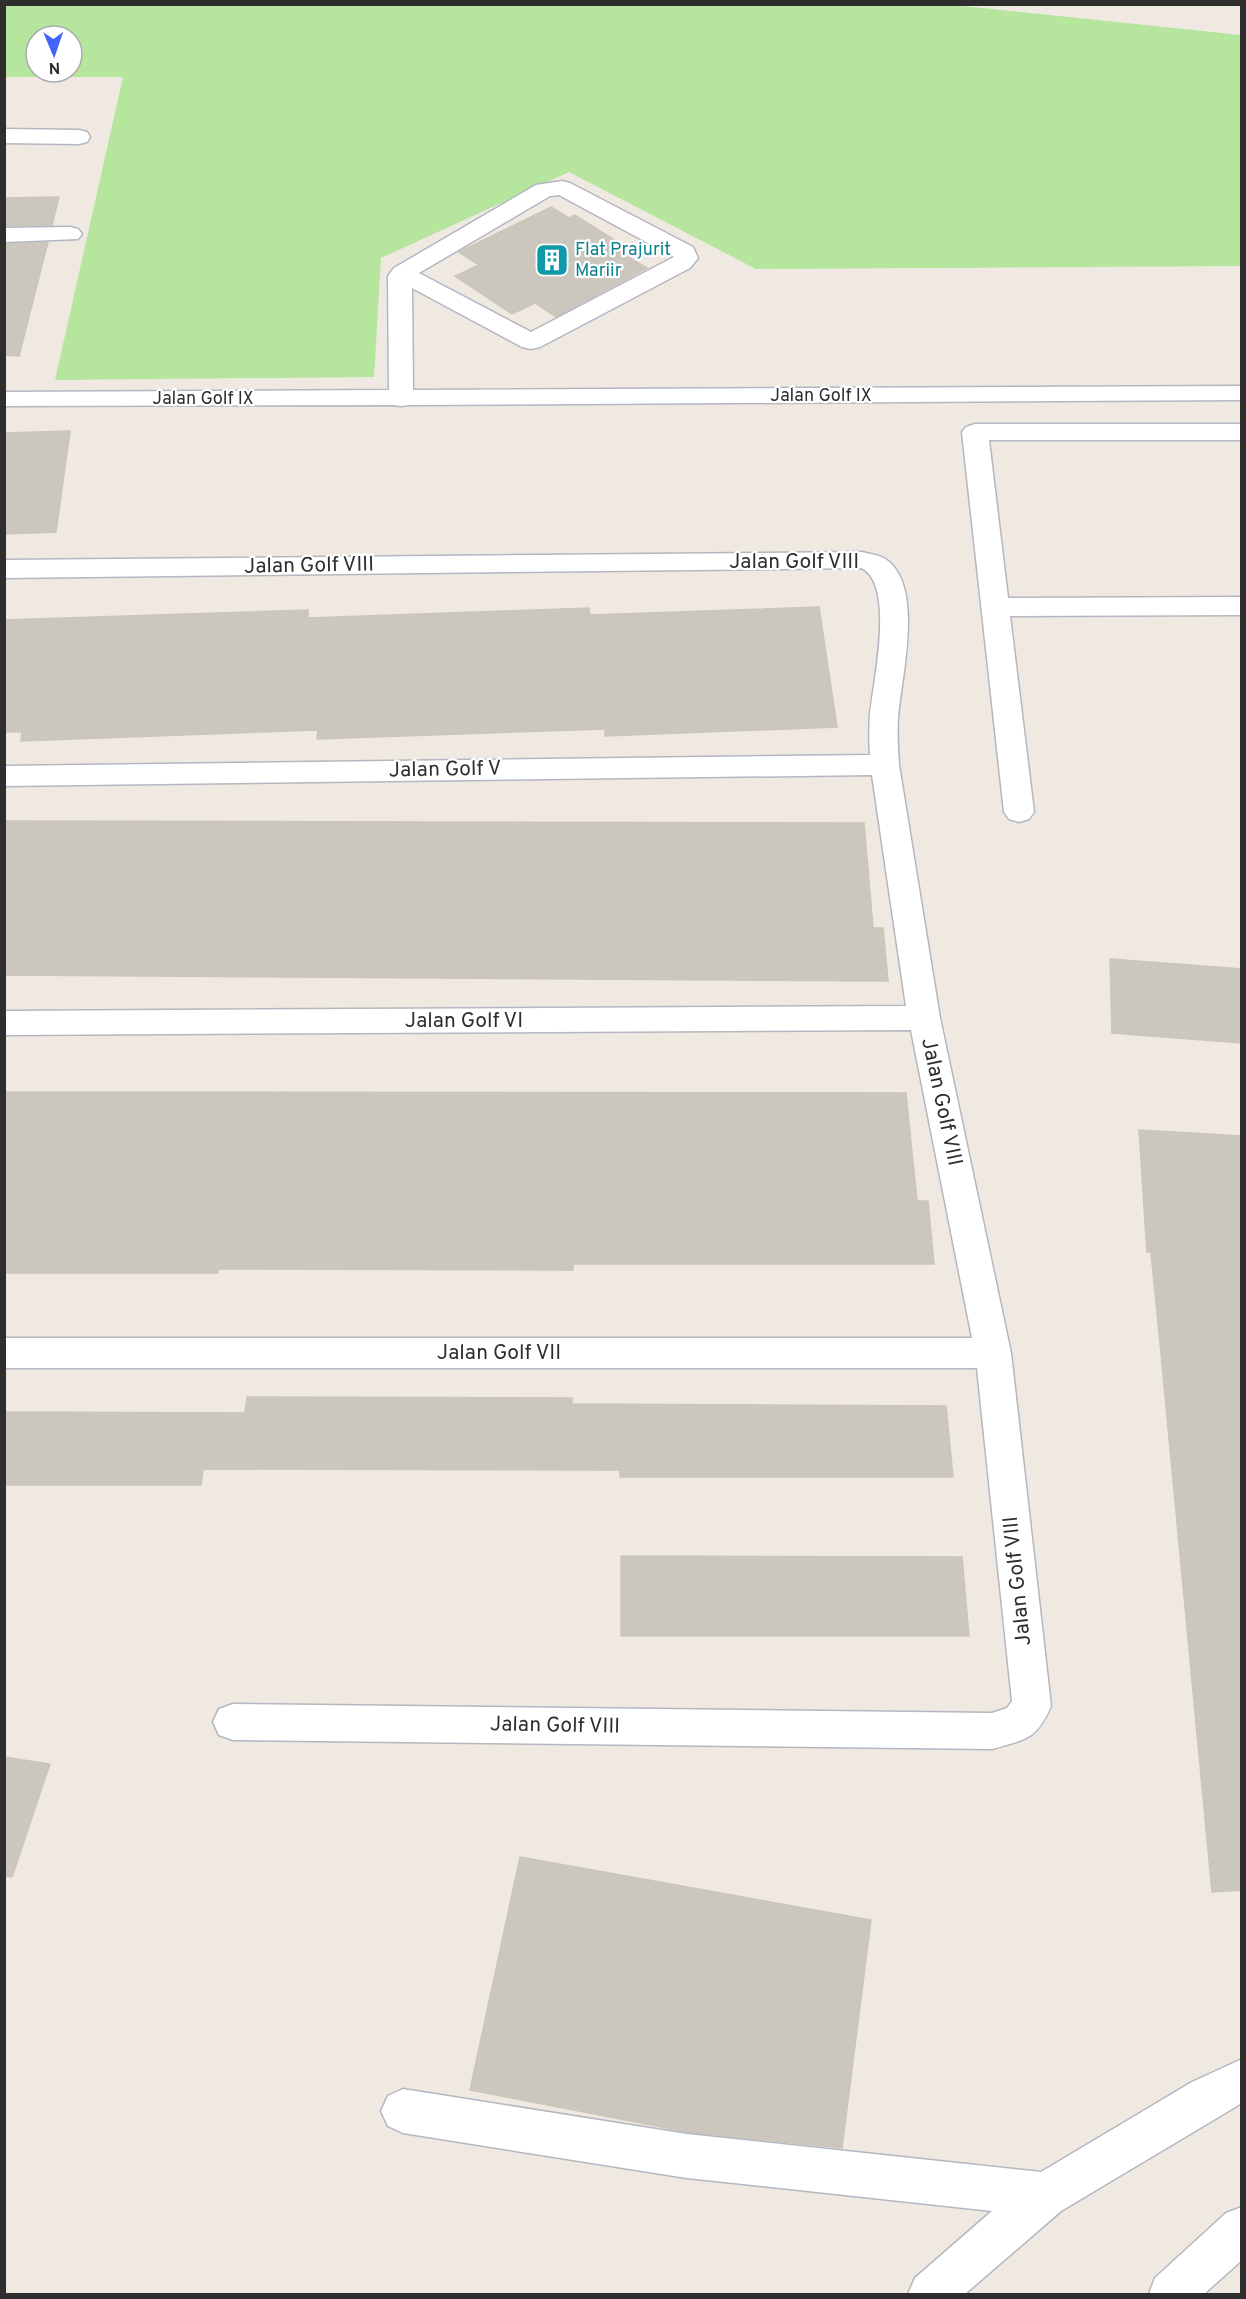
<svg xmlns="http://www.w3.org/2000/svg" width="1246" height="2299" font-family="Overpass,sans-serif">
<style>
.green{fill:#b6e59e;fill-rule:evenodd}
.building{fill:#cbc7bf;stroke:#cbc5ba;stroke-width:1.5}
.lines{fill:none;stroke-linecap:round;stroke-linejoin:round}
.minor-casing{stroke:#b4b7c1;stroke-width:3}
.minor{fill:#fff;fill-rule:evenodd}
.labels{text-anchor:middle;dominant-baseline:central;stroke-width:4.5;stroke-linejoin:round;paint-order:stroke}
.far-culture-label{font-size:18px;fill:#0d838f;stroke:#fff;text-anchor:start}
.far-street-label{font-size:18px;fill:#2e2e2e;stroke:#fff}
.street-label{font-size:21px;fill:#2e2e2e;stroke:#fff}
</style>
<rect width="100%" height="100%" fill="#efe9e1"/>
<path class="green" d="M944 4 1241 35V266L756 269 569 172 381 258 374 377 55 380 123 77H5L4 5ZM36 36H72V72H36Z"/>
<g class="building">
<polygon points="59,197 52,225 4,226 4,198"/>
<polygon points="551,207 569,218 575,215 632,251 625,255 647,268 556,317 535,303 512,314 455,276 479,265 459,252"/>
<polygon points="48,242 19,356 4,355 4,244"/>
<polygon points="70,431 56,532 4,534 4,433"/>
<polygon points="819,607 837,727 605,736 605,729 317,739 318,730 21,741 22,732 4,732 4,620 308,610 308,618 589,608 590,615"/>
<polygon points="4,821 864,823 873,928 883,928 888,981 4,975"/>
<polygon points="1110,959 1242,969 1242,1043 1112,1033"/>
<polygon points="4,1092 906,1093 917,1201 928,1201 934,1264 573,1264 573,1270 218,1269 218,1273 4,1273"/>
<polygon points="1139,1130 1242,1136 1242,1890 1212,1892 1162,1364 1151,1252 1147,1252"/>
<polygon points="247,1397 572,1398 572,1404 946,1406 953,1477 620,1477 620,1470 203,1469 201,1485 4,1485 4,1412 245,1413"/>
<polygon points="621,1556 962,1557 969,1636 621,1636"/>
<polygon points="4,1757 50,1764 12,1877 4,1876"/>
<polygon points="520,1857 871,1920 842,2148 687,2132 470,2090"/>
</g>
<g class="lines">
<defs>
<g id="minor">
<polygon points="4,129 79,130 87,132 90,137 87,142 79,144 4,143"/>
<path d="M562 181 570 183 693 247 698 258 690 268 540 347 531 349 522 347 412 288 413 390 1242 386V400L409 405 401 406 393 405 4 406V392L389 390 388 276 394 268 536 185ZM559 195 674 257 531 332 419 273 550 196Z"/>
<polygon points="70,227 78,229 82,234 78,239 4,242 4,228"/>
<polygon points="975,424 1242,424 1242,440 989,440 1008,598 1242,597 1242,615 1010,616 1034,812 1029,819 1019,822 1009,819 1004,812 962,432 966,427"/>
<path d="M862 552C870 554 881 555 888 561 924 590 901 678 898 718 897 734 898 749 899 765L940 1018 1011 1353 1051 1706C1036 1741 1025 1739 992 1749L233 1740 219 1735 213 1722 219 1709 233 1704 992 1713 1007 1708 1012 1701 977 1368H4V1338H972L911 1030 4 1035V1011L906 1006 872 775 4 786V766L870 755C869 741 869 728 870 714 873 684 896 583 861 568L4 578V560Z"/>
<polygon points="1242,2059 1242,2103 1061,2211 965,2294 908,2294 915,2278 992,2211 687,2178 403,2133 388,2126 381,2111 388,2096 403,2089 687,2134 1041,2172 1192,2082"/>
<polygon points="1242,2207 1242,2260 1204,2294 1149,2294 1155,2278 1226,2213"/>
</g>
</defs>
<use href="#minor" class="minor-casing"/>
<use href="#minor" class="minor"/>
</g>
<defs>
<symbol id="building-square" viewBox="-11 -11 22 22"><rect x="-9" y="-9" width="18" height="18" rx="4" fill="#0f9aa8" stroke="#fff"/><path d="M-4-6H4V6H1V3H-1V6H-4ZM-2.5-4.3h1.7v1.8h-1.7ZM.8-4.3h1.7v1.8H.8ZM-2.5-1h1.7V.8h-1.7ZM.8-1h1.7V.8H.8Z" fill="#fff"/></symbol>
</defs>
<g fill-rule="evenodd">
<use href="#building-square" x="533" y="241" width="38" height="38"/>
</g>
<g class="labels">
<g class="far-culture-label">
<text x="575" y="250">Flat Prajurit<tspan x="575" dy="21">Mariir</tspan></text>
</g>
<g class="far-street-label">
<text x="821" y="396">Jalan Golf IX</text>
<text x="203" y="399">Jalan Golf IX</text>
</g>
<g class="street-label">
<text x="794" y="562">Jalan Golf VIII</text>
<text transform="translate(309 566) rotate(-1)">Jalan Golf VIII</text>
<text transform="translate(445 770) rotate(-1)">Jalan Golf V</text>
<text x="464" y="1021">Jalan Golf VI</text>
<text transform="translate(941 1102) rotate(78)">Jalan Golf VIII</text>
<text x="499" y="1353">Jalan Golf VII</text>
<text transform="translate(1018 1581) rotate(-96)">Jalan Golf VIII</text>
<text transform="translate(555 1726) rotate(1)">Jalan Golf VIII</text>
</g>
</g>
<rect width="1246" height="2299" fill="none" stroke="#2e2e2e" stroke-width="12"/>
<g transform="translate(54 54) rotate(178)"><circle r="28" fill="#ffffff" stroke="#ababab" stroke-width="1.5"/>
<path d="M0-4.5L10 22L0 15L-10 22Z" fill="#4264fb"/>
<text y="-9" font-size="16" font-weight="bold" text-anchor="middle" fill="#2e2e2e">N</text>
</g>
</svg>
